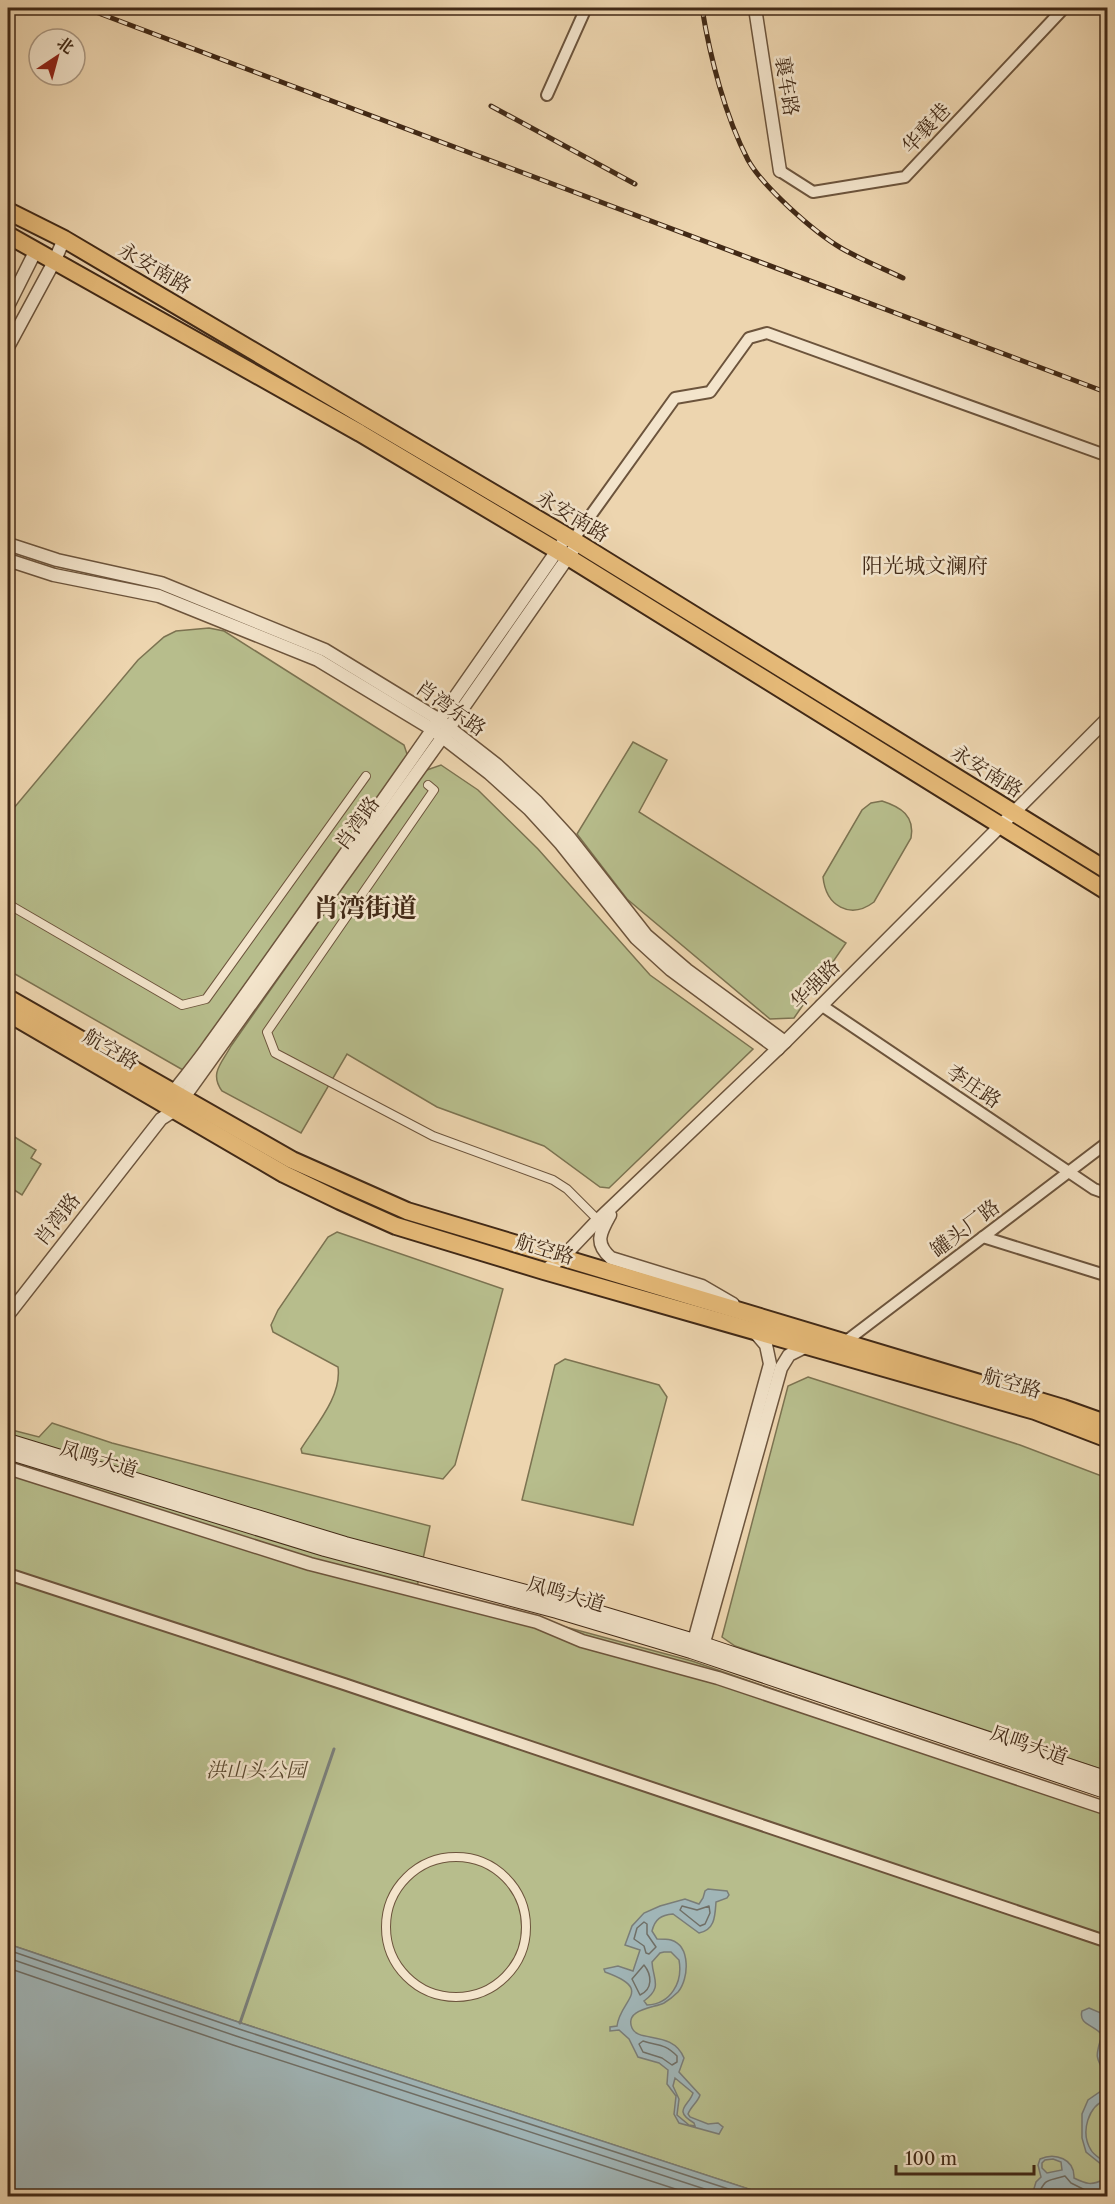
<svg xmlns="http://www.w3.org/2000/svg" width="1115" height="2204" font-family="'Libre Caslon Text','Noto Serif SC',serif">
<style>
.green{fill:#b7bd8c;stroke:#7c7351;stroke-width:1.5}
.water{fill:#a0b5b7;stroke:#7a7d77;stroke-width:1.5;fill-rule:evenodd}
.lines{fill:none;stroke-linecap:round;stroke-linejoin:round}
.shore{stroke:#706f66;stroke-width:1.5}
.stream{stroke:#7a7d77;stroke-width:3}
.pedestrian-casing{stroke:#6c543c;stroke-width:10}
.minor-casing{stroke:#6c543c;stroke-width:14}
.tertiary-casing{stroke:#6c543c;stroke-width:15}
.secondary-casing{stroke:#412916;stroke-width:16}
.primary-casing{stroke:#412916;stroke-width:20}
.pedestrian{stroke:#f3e4cb;stroke-width:8}
.minor{stroke:#f3e4cb;stroke-width:10}
.tertiary{stroke:#f3e4cb;stroke-width:12}
.secondary{stroke:#f3e4cb;stroke-width:14}
.primary{stroke:#e6ba78;stroke-width:16}
.rail-casing{stroke:#412916;stroke-width:5}
.rail{stroke:#f3e4cb;stroke-width:3;stroke-dasharray:9;stroke-linecap:butt}
.labels{text-anchor:middle;dominant-baseline:central;stroke-width:5;stroke-linejoin:round;paint-order:stroke}
.street-label{font-size:20px;fill:#412916;stroke:#f3e4cb}
.park-label{font-size:20px;font-style:italic;fill:#59472e;stroke:#f3e4cb}
.neighbourhood-label{font-size:21px;fill:#412916;stroke:#f3e4cb}
.district-label{font-size:26px;font-weight:bold;fill:#412916;stroke:#f3e4cb}
</style>
<rect width="100%" height="100%" fill="#edd5af"/>
<filter id="stains"><feTurbulence type="fractalNoise" baseFrequency=".00333" numOctaves="4"/><feColorMatrix values="0 0 0 0 .2 0 0 0 0 .09 0 0 0 0 .02 0 0 0 .5 -.17"/></filter>
<radialGradient id="worn" r=".72"><stop offset=".6" stop-color="#630" stop-opacity="0"/><stop offset="1" stop-color="#630" stop-opacity=".3"/></radialGradient>
<g class="green">
<polygon points="209,628 224,631 404,745 407,754 406,764 190,1064 183,1070 8,970 8,815 138,660 164,637 176,631"/>
<polygon points="633,742 667,760 639,812 846,943 794,1018 770,1019 627,899 577,834"/>
<path d="M441 765 478 790 538 849 650 975 753 1049 609 1188 600 1187 544 1146 437 1107 347 1054 301 1133 222 1091C209 1073 222 1063 231 1046L424 771Z"/>
<path d="M882 801C901 807 915 816 911 838L874 902C850 920 826 906 823 877L862 810 871 803Z"/>
<polygon points="8,1133 36,1150 31,1158 41,1164 22,1195 8,1186"/>
<path d="M337 1232 503 1289 455 1465 443 1479 302 1453 301 1449C316 1425 342 1396 338 1367L273 1332 271 1325 278 1310 328 1237Z"/>
<polygon points="565,1359 659,1385 667,1397 633,1525 522,1500 555,1365"/>
<polygon points="808,1377 1020,1445 1107,1478 1107,1771 735,1646 722,1637 788,1386"/>
<polygon points="52,1423 112,1443 430,1526 417,1587 692,1661 1107,1805 1107,2196 770,2196 241,2023 8,1944 8,1429 39,1437"/>
</g>
<g class="water">
<path d="M708 1889 727 1891 729 1895 727 1898 716 1902C715 1916 715 1930 699 1933L673 1914C661 1915 655 1919 652 1931L657 1939C661 1939 667 1939 671 1940 691 1946 689 1979 678 1992 674 1996 669 2000 664 2003 654 2008 624 2009 632 2028 638 2043 673 2030 684 2058L679 2072 700 2095C698 2102 691 2106 688 2114L690 2117 708 2124 718 2123 723 2127 719 2134 679 2123 674 2114 676 2096 667 2084 668 2070 659 2063 638 2057 629 2039 619 2030 610 2031V2027L617 2026C620 1999 655 1990 605 1972L604 1969 618 1966 633 1971 640 1950 625 1945 632 1926 644 1913 660 1906 685 1899 699 1904 703 1898 705 1891ZM664 1952H671L679 1960C683 1982 671 2004 647 2005L644 2001C663 1987 653 1980 652 1962L660 1953ZM675 2078 693 2093C689 2106 672 2110 694 2123L695 2126 689 2125 677 2115 679 2099 673 2086Z"/>
<polygon points="8,1944 241,2023 770,2196 8,2196"/>
<path d="M1089 2008 1101 2013 1107 2020V2076C1095 2058 1095 2056 1102 2035 1095 2025 1078 2025 1082 2011Z"/>
<path d="M1107 2087V2099C1088 2106 1080 2132 1091 2150 1093 2154 1098 2157 1102 2160H1105C1105 2148 1097 2138 1107 2129V2190L1086 2196H1005L1011 2193 1027 2196 1033 2192 1036 2182 1041 2177 1038 2165 1040 2159C1055 2152 1075 2159 1074 2178 1086 2184 1092 2186 1104 2179L1102 2165 1086 2152 1082 2138V2114L1088 2100ZM1053 2159 1061 2162 1062 2170 1047 2173 1042 2168V2163L1045 2160Z"/>
</g>
<g class="lines">
<g class="shore">
<polygon points="682,1906 697,1910 709,1906 710,1913 705,1924 700,1926 680,1910"/>
<polygon points="644,1922 647,1924 647,1934 656,1947 649,1954 646,1953 644,1946 634,1939 637,1928"/>
<polyline points="8,1950 239,2029 750,2196"/>
<polyline points="8,1958 236,2036 726,2196"/>
<path d="M644 1965C652 1975 653 1989 640 1995L632 1979Z"/>
<polyline points="8,1968 233,2045 697,2196"/>
<path d="M643 2041C658 2046 664 2043 677 2056V2062L672 2065 662 2058 643 2052 639 2044Z"/>
<path d="M1037 2196C1047 2177 1045 2182 1065 2176L1071 2183 1085 2190V2196"/>
</g>
<polyline class="stream" points="240,2023 334,1749"/>
<defs>
<g id="pedestrian">
<polyline points="428,785 434,790 267,1032 275,1053 433,1136 553,1180 567,1189 598,1220"/>
<polyline points="8,904 182,1005 206,999 366,776"/>
<circle cx="456" cy="1927" r="70"/>
</g>
<g id="minor">
<polyline points="547,95 586,8"/>
<polyline points="780,171 813,192 905,177 1064,8"/>
<polyline points="573,540 675,398 710,392 749,338 767,333 1108,456"/>
<polyline points="821,1005 1094,1189 1108,1194"/>
<polyline points="983,1237 1108,1276"/>
<polyline points="845,1342 1108,1142"/>
<polyline points="8,1574 344,1684 1108,1942"/>
</g>
<g id="tertiary">
<polyline points="755,8 780,171"/>
<polyline points="8,306 36,250"/>
<polyline points="8,347 55,260 64,239"/>
<polyline points="8,544 57,560 161,583 325,650 438,719 497,765 537,802 569,837 646,935 687,970 785,1042"/>
<polyline points="8,560 54,575 159,596 318,660 432,729 489,773 529,809 561,844 636,938 671,970 778,1049"/>
<path d="M168 1099C182 1080 197 1063 210 1044 329 879 445 712 561 545"/>
<path d="M610 1215C600 1233 594 1243 611 1258L702 1286 733 1304"/>
<polyline points="544,1271 562,1258 598,1220 785,1042 1108,718"/>
<polyline points="8,1315 161,1119 175,1110 449,728 573,550"/>
<polyline points="8,1468 310,1564 537,1622 582,1641 718,1678 1108,1809"/>
<polyline points="692,1648 770,1364 766,1345 754,1331"/>
<polyline points="701,1653 781,1368 789,1355 807,1346"/>
</g>
<g id="secondary">
<polyline points="8,1441 345,1544 560,1601 694,1641 1108,1779"/>
<polyline points="8,1452 325,1549 557,1611 691,1651 1108,1792"/>
</g>
<g id="primary">
<polyline points="8,211 64,239 573,540 1108,871"/>
<polyline points="8,235 360,433 568,557 1108,892"/>
<polyline points="8,998 292,1160 407,1211 1063,1408 1108,1424"/>
<polyline points="8,1013 284,1174 340,1201 396,1226 544,1271 1035,1411 1108,1439"/>
</g>
</defs>
<use href="#pedestrian" class="pedestrian-casing"/>
<use href="#minor" class="minor-casing"/>
<use href="#tertiary" class="tertiary-casing"/>
<use href="#secondary" class="secondary-casing"/>
<use href="#primary" class="primary-casing"/>
<use href="#pedestrian" class="pedestrian"/>
<use href="#minor" class="minor"/>
<use href="#tertiary" class="tertiary"/>
<use href="#secondary" class="secondary"/>
<use href="#primary" class="primary"/>
<defs>
<g id="rail">
<polyline points="85,8 1108,393"/>
<path d="M702 8C710 57 725 116 748 160 763 187 814 232 841 248 860 259 882 268 903 278"/>
<polyline points="491,106 635,184"/>
</g>
</defs>
<use href="#rail" class="rail-casing"/>
<use href="#rail" class="rail"/>
</g>
<g class="labels">
<g class="street-label">
<text transform="translate(787 86) rotate(81)">襄车路</text>
<text transform="translate(926 128) rotate(-47)">华襄巷</text>
<text transform="translate(155 268) rotate(30)">永安南路</text>
<text transform="translate(573 516) rotate(31)">永安南路</text>
<text transform="translate(451 708) rotate(35)">肖湾东路</text>
<text transform="translate(987 771) rotate(32)">永安南路</text>
<text transform="translate(357 823) rotate(-54)">肖湾路</text>
<text transform="translate(815 984) rotate(-45)">华强路</text>
<text transform="translate(111 1049) rotate(30)">航空路</text>
<text transform="translate(974 1086) rotate(34)">李庄路</text>
<text transform="translate(57 1219) rotate(-52)">肖湾路</text>
<text transform="translate(965 1228) rotate(-37)">罐头厂路</text>
<text transform="translate(545 1249) rotate(17)">航空路</text>
<text transform="translate(1012 1383) rotate(16)">航空路</text>
<text transform="translate(99 1459) rotate(17)">凤鸣大道</text>
<text transform="translate(566 1594) rotate(16)">凤鸣大道</text>
<text transform="translate(1029 1745) rotate(19)">凤鸣大道</text>
</g>
<g class="park-label">
<text x="256" y="1770">洪山头公园</text>
</g>
<g class="neighbourhood-label">
<text x="925" y="565">阳光城文澜府</text>
</g>
<g class="district-label">
<text x="365" y="908">肖湾街道</text>
</g>
</g>
<rect width="1115" height="2204" fill="none" stroke="#edd5af" stroke-width="30"/>
<rect x="9" y="9" width="1097" height="2186" fill="none" stroke="#412916" stroke-width="3"/>
<rect x="15" y="15" width="1085" height="2174" fill="none" stroke="#412916" stroke-width="1.5"/>
<g transform="translate(57 57) rotate(36)"><circle r="28" fill="#f3e4cb" stroke="#ac9983" stroke-width="1.5"/>
<path d="M0-4.5L10 22L0 15L-10 22Z" fill="#8f2418"/>
<text y="-9" font-size="16" font-weight="bold" text-anchor="middle" fill="#412916">北</text>
</g>
<path d="M896 2165v9h138v-9" fill="none" stroke="#412916" stroke-width="3"/>
<text x="905" y="2165" font-size="18" fill="#412916" stroke="#f3e4cb" stroke-width="4.5" paint-order="stroke">100 m</text>
<rect width="100%" height="100%" filter="url(#stains)"/>
<rect width="100%" height="100%" fill="url(#worn)"/>
</svg>
